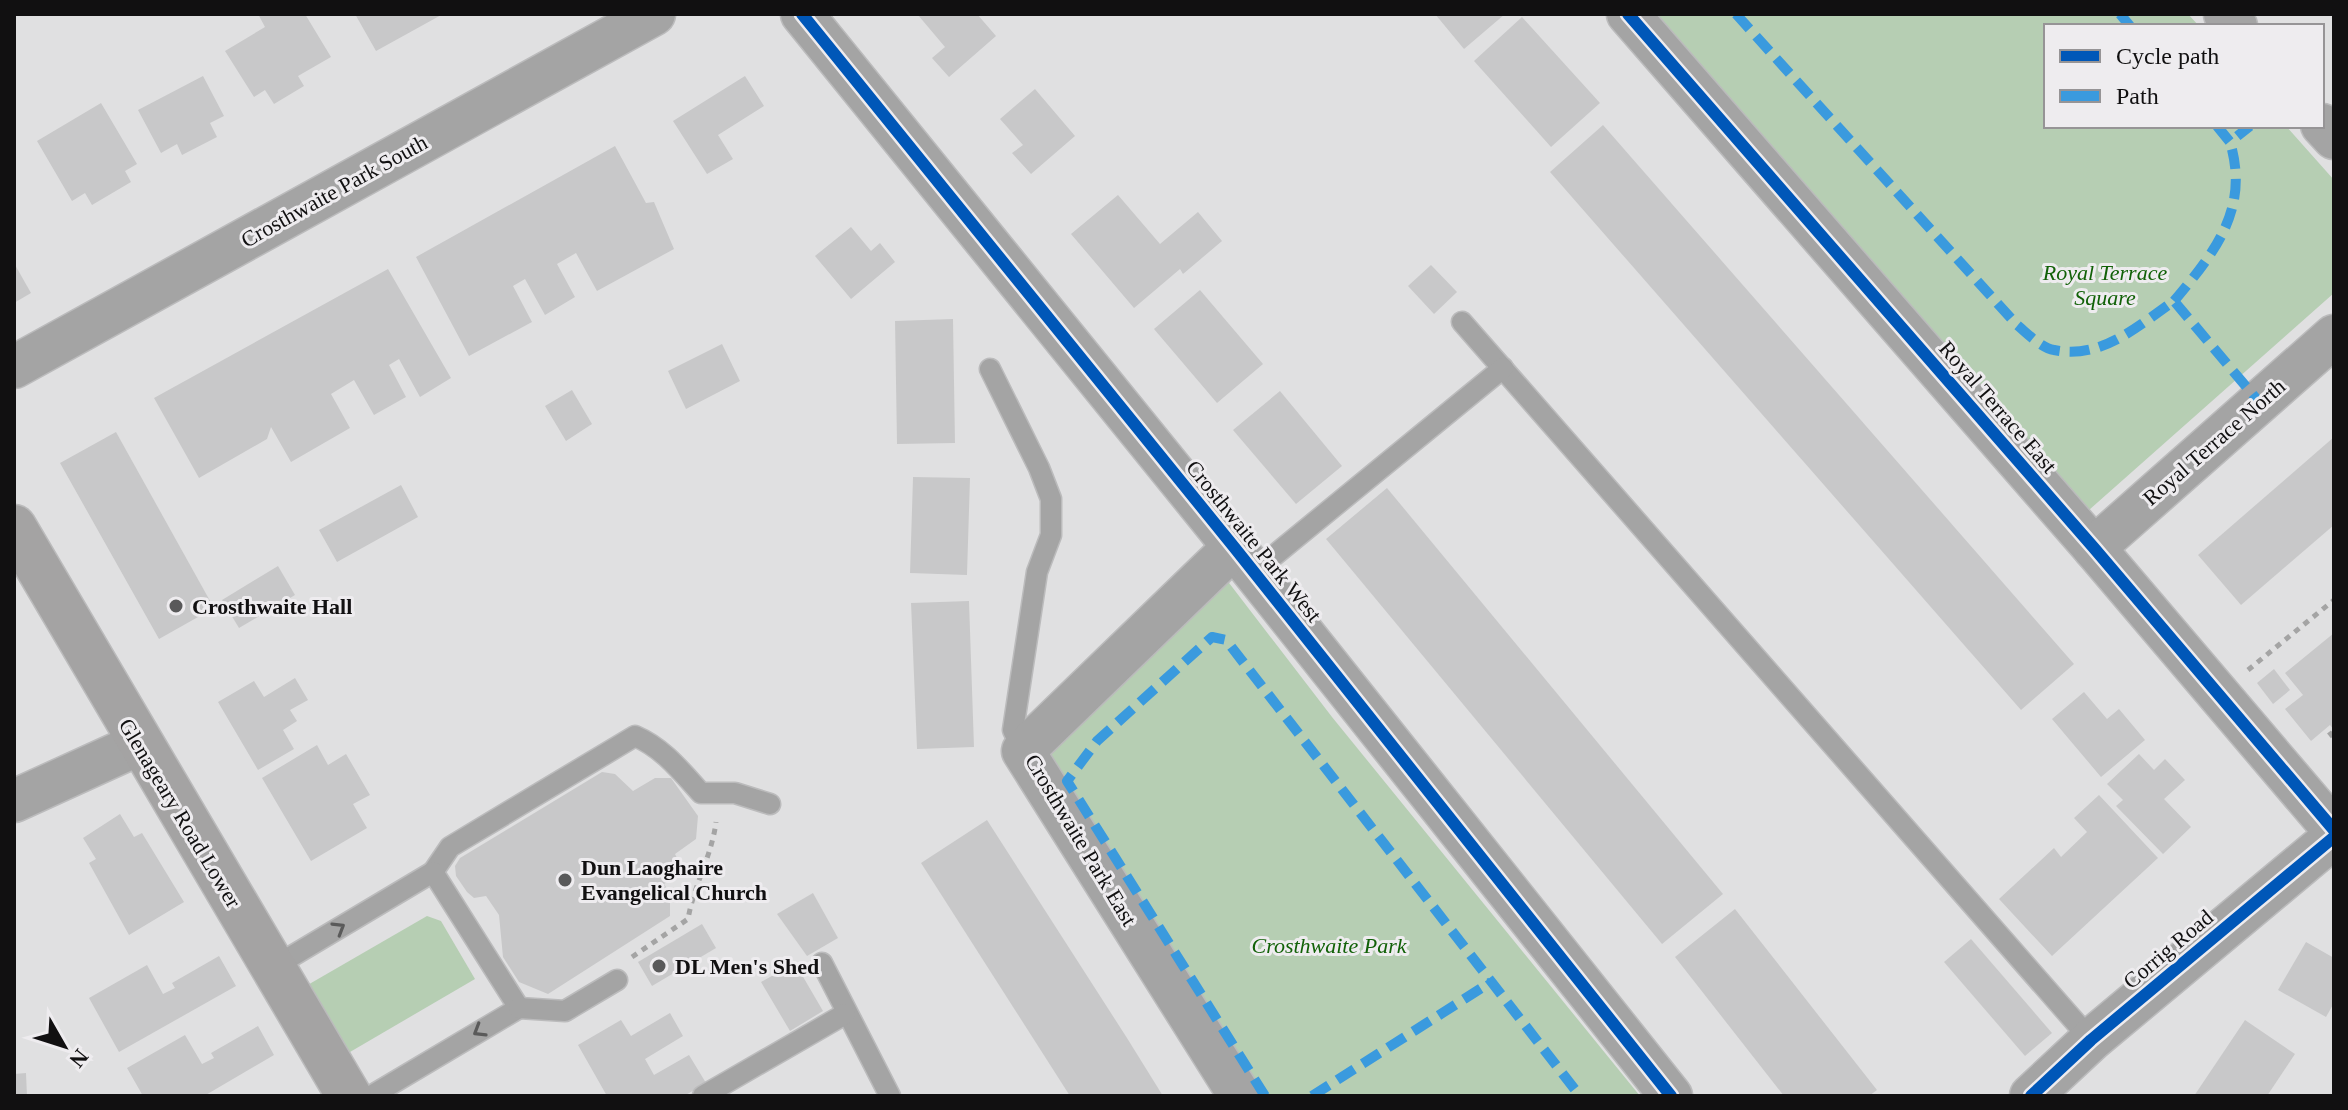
<svg xmlns="http://www.w3.org/2000/svg" width="2348" height="1110" font-family="'Times New Roman',serif">
<style>
.green{fill:#b6ceb3}
.building{fill:#c8c8c9}
.lines{fill:none;stroke-linecap:round;stroke-linejoin:round}
.service-casing{stroke:#bbbbbc;stroke-width:23}
.minor-casing{stroke:#bbbbbc;stroke-width:45}
.secondary-casing{stroke:#bbbbbc;stroke-width:47}
.path{stroke:#a4a4a4;stroke-width:5;stroke-dasharray:6 6;stroke-linecap:butt}
.service{stroke:#a4a4a4;stroke-width:20}
.minor{stroke:#a4a4a4;stroke-width:42}
.secondary{stroke:#a4a3a3;stroke-width:44}
.quiet{stroke:#3a9ade;stroke-width:10;stroke-dasharray:20 10;stroke-linecap:butt}
.cycleway-casing{stroke:#eeecef;stroke-width:17}
.cycleway{stroke:#0057b8;stroke-width:12}
.oneway{stroke:#5a5a5a}
.poi-dot{fill:#59595a;stroke:#eeecef;stroke-width:3}
.labels{text-anchor:middle;dominant-baseline:central;stroke-width:6;stroke-linejoin:round;paint-order:stroke}
.street-label{font-size:22px;fill:#111011;stroke:#eeecef}
.park-label{font-size:22px;font-style:italic;fill:#116107;stroke:#eeecef}
.poi-label{font-size:22px;font-weight:bold;fill:#111011;stroke:#eeecef;text-anchor:start}
</style>
<rect width="100%" height="100%" fill="#e0e0e1"/>
<g class="green">
<polygon points="1656,14 2188,14 2199,26 2046,26 2046,126 2286,126 2334,180 2334,293 2089,510"/>
<polygon points="1226,579 1332,717 1640,1096 1253,1096 1039,751"/>
<polygon points="427,916 441,921 475,979 338,1059 299,990"/>
</g>
<g class="building">
<polygon points="258,14 305,14 331,57 298,76 304,86 274,104 265,90 254,97 225,51 265,27"/>
<polygon points="355,14 443,14 376,51"/>
<polygon points="977,14 996,36 949,77 932,58 945,47 918,15"/>
<polygon points="1435,14 1505,14 1464,49"/>
<polygon points="1522,17 1600,103 1551,147 1474,61"/>
<polygon points="203,76 224,116 210,123 217,137 182,155 177,144 161,153 138,110"/>
<polygon points="745,76 764,106 718,135 733,159 707,174 673,121"/>
<polygon points="1035,89 1075,136 1031,174 1012,153 1023,145 1000,119"/>
<polygon points="101,103 137,164 125,171 131,182 92,205 85,193 72,201 37,141"/>
<polygon points="1603,125 2074,664 2021,710 1550,172"/>
<polygon points="615,146 646,203 654,202 674,249 597,291 576,253 557,264 575,297 545,315 525,279 513,286 532,322 469,356 416,257"/>
<polygon points="1118,195 1160,244 1198,212 1222,241 1183,274 1180,269 1134,308 1071,234"/>
<polygon points="851,227 871,251 880,243 895,262 851,299 815,256"/>
<polygon points="14,263 31,293 14,303"/>
<polygon points="1431,265 1457,292 1434,314 1408,286"/>
<polygon points="388,269 451,378 420,397 399,359 389,365 406,397 374,415 354,380 331,394 350,428 291,462 271,427 267,439 199,478 154,398"/>
<polygon points="1200,290 1263,364 1217,403 1154,329"/>
<polygon points="953,319 955,443 897,444 895,321"/>
<polygon points="722,344 740,381 686,409 668,371"/>
<polygon points="572,390 592,424 566,441 545,406"/>
<polygon points="1280,391 1342,466 1296,504 1233,430"/>
<polygon points="116,432 214,608 159,639 60,463"/>
<polygon points="2334,437 2334,525 2241,605 2198,555"/>
<polygon points="913,477 970,478 967,575 910,573"/>
<polygon points="401,485 418,517 337,562 319,530"/>
<polygon points="1387,488 1723,894 1662,944 1326,539"/>
<polygon points="278,566 295,595 239,628 222,600"/>
<polygon points="969,601 974,747 917,749 911,603"/>
<polygon points="2334,633 2334,730 2330,725 2311,741 2285,709 2303,695 2285,673"/>
<polygon points="2274,669 2290,690 2273,704 2257,683"/>
<polygon points="295,678 308,700 290,710 297,721 283,730 294,749 258,770 218,702 254,681 264,697"/>
<polygon points="2084,692 2107,719 2119,709 2145,740 2101,777 2052,719"/>
<polygon points="317,745 328,765 346,754 370,795 353,804 367,828 311,861 262,778"/>
<polygon points="2139,754 2154,770 2165,759 2185,780 2164,799 2191,827 2163,854 2116,806 2123,800 2107,784"/>
<polygon points="602,772 615,774 633,791 655,778 671,778 698,816 696,839 675,854 684,872 664,884 670,893 670,916 548,994 519,982 503,957 499,915 486,896 474,898 467,892 456,876 455,866 460,858"/>
<polygon points="2099,795 2158,858 2052,956 1999,899 2054,848 2061,857 2087,832 2074,818"/>
<polygon points="120,814 134,837 142,833 184,902 129,935 89,863 96,859 83,838"/>
<polygon points="987,820 1127,1038 1163,1096 1070,1096 944,899 921,863"/>
<polygon points="813,893 838,938 807,956 777,914"/>
<polygon points="1735,909 1877,1090 1869,1096 1784,1096 1675,957"/>
<polygon points="702,924 716,948 652,986 638,962"/>
<polygon points="1971,939 2052,1033 2025,1056 1944,962"/>
<polygon points="2306,942 2334,958 2334,1003 2326,1017 2278,990"/>
<polygon points="219,956 236,986 119,1052 89,998 147,965 163,994 175,988 172,983"/>
<polygon points="795,963 823,1011 790,1031 761,982"/>
<polygon points="670,1013 683,1036 645,1059 654,1075 689,1055 706,1083 684,1096 607,1096 578,1045 621,1020 631,1036"/>
<polygon points="2245,1020 2295,1054 2267,1096 2194,1096"/>
<polygon points="258,1026 274,1055 204,1096 143,1096 127,1068 185,1035 202,1064 214,1058 211,1053"/>
<polygon points="26,1073 27,1096 14,1096 14,1074"/>
</g>
<g class="lines">
<defs>
<g id="service">
<polyline points="1462,322 2091,1040"/>
<polyline points="990,369 1039,468 1051,499 1051,535 1037,572 1013,730 1023,751"/>
<polyline points="1254,572 1503,368"/>
<path d="M433 872 450 847 635 736C663 748 681 771 701 793H735L770 804"/>
<polyline points="822,963 890,1096"/>
<polyline points="272,968 433,872 519,1008 371,1096"/>
<polyline points="519,1008 565,1011 617,980"/>
<polyline points="703,1096 845,1014"/>
</g>
<g id="minor">
<polyline points="802,14 1234,547 1671,1096"/>
<polyline points="1628,14 2094,548 2334,830"/>
<polyline points="2225,14 2236,26"/>
<polyline points="2322,125 2334,138"/>
<polyline points="14,367 654,14"/>
<polyline points="1234,547 1023,751 1240,1096"/>
<polyline points="2094,548 2334,336"/>
<polyline points="14,801 139,744"/>
<polyline points="2031,1096 2091,1040 2334,837"/>
</g>
<polyline id="secondary" points="14,527 349,1096"/>
</defs>
<use href="#service" class="service-casing"/>
<use href="#minor" class="minor-casing"/>
<use href="#secondary" class="secondary-casing"/>
<g class="path">
<polyline points="2248,670 2334,600"/>
<polyline points="2329,732 2334,738"/>
<path d="M632 957 688 919C694 885 712 855 716 822"/>
</g>
<use href="#service" class="service"/>
<use href="#minor" class="minor"/>
<use href="#secondary" class="secondary"/>
<g class="quiet">
<path d="M1736 14 2017 325C2027 333 2041 348 2054 350 2101 360 2138 326 2174 301L2260 403"/>
<polyline points="2120,14 2130,26"/>
<polyline points="2217,126 2230,142 2250,126"/>
<path d="M2174 301C2215 252 2250 209 2230 142"/>
<polyline points="1265,1096 1067,781 1097,741 1212,637 1226,640 1580,1096"/>
<polyline points="1312,1096 1491,982"/>
</g>
<defs>
<g id="cycleway">
<polyline points="802,14 1234,547 1671,1096"/>
<polyline points="1628,14 2094,548 2334,830"/>
<polyline points="2031,1096 2091,1040 2334,837"/>
</g>
</defs>
<use href="#cycleway" class="cycleway-casing"/>
<use href="#cycleway" class="cycleway"/>
</g>
<defs><path id="oneway-chevron" d="M-2-3.5L2.5 0L-2 3.5" fill="none" stroke-width="1.6" stroke-linecap="round" stroke-linejoin="round" transform="scale(2)"/></defs>
<g class="oneway">
<use href="#oneway-chevron" transform="translate(339 928) rotate(-31)"/>
<use href="#oneway-chevron" transform="translate(479 1031) rotate(149)"/>
</g>
<g class="poi-dot">
<circle cx="176" cy="606" r="8"/>
<circle cx="565" cy="880" r="8"/>
<circle cx="659" cy="966" r="8"/>
</g>
<g class="labels">
<g class="street-label">
<text transform="translate(334 191) rotate(-29)">Crosthwaite Park South</text>
<text transform="translate(1998 407) rotate(49)">Royal Terrace East</text>
<text transform="translate(2214 442) rotate(-41)">Royal Terrace North</text>
<text transform="translate(1254 541) rotate(51)">Crosthwaite Park West</text>
<text transform="translate(180 813) rotate(59)">Glenageary Road Lower</text>
<text transform="translate(1081 840) rotate(59)">Crosthwaite Park East</text>
<text transform="translate(2168 949) rotate(-40)">Corrig Road</text>
</g>
<g class="park-label">
<text x="2105" y="272">Royal Terrace<tspan x="2105" dy="25">Square</tspan></text>
<text x="1329" y="945">Crosthwaite Park</text>
</g>
<g class="poi-label">
<text x="192" y="606">Crosthwaite Hall</text>
<text x="581" y="867">Dun Laoghaire<tspan x="581" dy="25">Evangelical Church</tspan></text>
<text x="675" y="966">DL Men's Shed</text>
</g>
</g>
<rect width="2348" height="1110" fill="none" stroke="#111011" stroke-width="32"/>
<rect x="2044" y="24" width="280" height="104" fill="#eeecef" stroke="#969496" stroke-width="2"/>
<rect x="2060" y="50" width="40" height="12" fill="#0057b8" stroke="#969496" stroke-width="2"/>
<text x="2116" y="64" font-size="24" fill="#111011">Cycle path</text>
<rect x="2060" y="90" width="40" height="12" fill="#3a9ade" stroke="#969496" stroke-width="2"/>
<text x="2116" y="104" font-size="24" fill="#111011">Path</text>
<g transform="translate(64 1046) rotate(129)" stroke="#eeecef" stroke-width="6" paint-order="stroke">
<path d="M0-6L14 30L0 20L-14 30Z" fill="#111011"/>
<text y="-12" font-size="22" font-weight="bold" text-anchor="middle" fill="#111011">N</text>
</g>
</svg>
